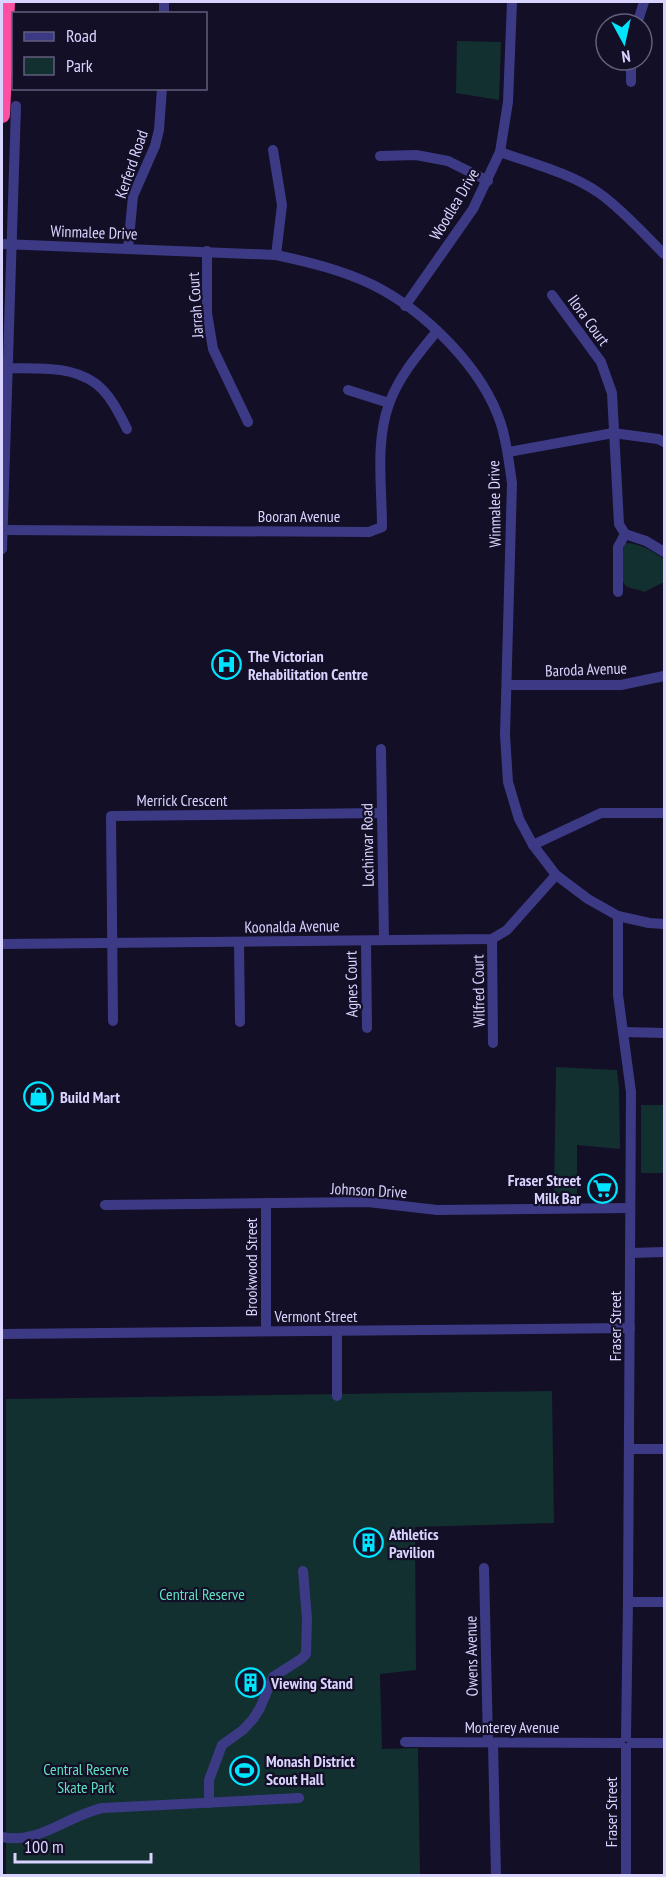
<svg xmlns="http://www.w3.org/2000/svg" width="666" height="1877" font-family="'PT Sans Narrow',sans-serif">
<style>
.green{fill:#12302f}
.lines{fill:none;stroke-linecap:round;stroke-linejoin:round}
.minor{stroke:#3d3a85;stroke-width:10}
.highway{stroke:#ff4fa3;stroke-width:16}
.labels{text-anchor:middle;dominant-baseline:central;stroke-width:4.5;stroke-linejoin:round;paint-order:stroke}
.street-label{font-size:16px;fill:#d9d4ff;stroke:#130f26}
.poi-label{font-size:16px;font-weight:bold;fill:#d9d4ff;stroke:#130f26;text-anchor:start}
.park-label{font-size:16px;fill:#5fe0c0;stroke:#130f26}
</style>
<rect width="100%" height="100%" fill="#130f26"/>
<g class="green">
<polygon points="457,41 501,42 499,100 456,93"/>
<path d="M625 543C640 543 652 551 664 559V582L644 592C639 589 630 589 626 586 619 581 622 549 625 543Z"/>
<polygon points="556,1067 617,1070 619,1089 620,1149 577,1145 577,1198 554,1198"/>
<rect x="641" y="1105" width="23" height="68"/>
<polygon points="552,1391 554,1523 415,1527 416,1670 380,1674 382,1749 418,1748 420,1875 6,1876 6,1399"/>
</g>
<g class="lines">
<g class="minor">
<polyline points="164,14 164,2"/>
<polyline points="637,24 644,2"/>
<polyline points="631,82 631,60"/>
<polyline points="273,150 282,205 276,255"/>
<path d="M500 152C534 164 570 173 599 193 623 210 644 234 664 254"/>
<polyline points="380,156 416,155 448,161 488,181"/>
<path d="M2 244 276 255C309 262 342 270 373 285 425 311 483 368 501 424 507 443 509 463 512 483L505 735 508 782 519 819 533 845 556 875 588 899 618 916 649 923 664 924"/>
<polyline points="128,249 133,196 155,146 159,130 162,88"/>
<polyline points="207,251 207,313 213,349 248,422"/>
<polyline points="552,295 601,362 612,393 619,524 625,534 618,547 618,592"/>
<polyline points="405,306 473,209 500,152 508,102 512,2"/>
<path d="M7 368C36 369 70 365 95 383 110 394 119 413 127 429"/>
<polyline points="348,390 389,403"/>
<polyline points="508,452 613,433 658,439 664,442"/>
<path d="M2 530 369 532 382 527C382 488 375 442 389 404 399 376 419 353 437 331"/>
<polyline points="625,534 646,541 664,552"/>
<polyline points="2,549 16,106"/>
<polyline points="507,685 621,685 664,676"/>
<polyline points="381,749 384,940"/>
<polyline points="533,845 601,813 664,813"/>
<polyline points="618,916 618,995 631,1092 628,1602 626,1737"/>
<polyline points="492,939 493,1043"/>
<polyline points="366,941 367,1028"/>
<polyline points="239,942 240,1022"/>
<polyline points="2,944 492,939 507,930 556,875"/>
<polyline points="113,1021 111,816 382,813"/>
<polyline points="623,1032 664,1033"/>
<polyline points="105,1205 368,1202 437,1210 630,1208"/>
<polyline points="630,1253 664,1252"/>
<polyline points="266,1331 266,1203"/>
<polyline points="337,1331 337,1396"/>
<polyline points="2,1334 630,1328"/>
<polyline points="629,1449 664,1449"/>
<polyline points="484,1568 488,1742"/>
<polyline points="628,1602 664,1602"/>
<polyline points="405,1742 620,1743"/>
<polyline points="493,1743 496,1876"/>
<polyline points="632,1743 664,1743"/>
<polyline points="209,1803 209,1780 222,1745 243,1730 253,1719 260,1708 273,1677 301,1659 306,1654 307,1619 303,1571"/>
<path d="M2 1837C39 1845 68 1815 103 1808L299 1798"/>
<polyline points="626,1876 626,1748"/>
</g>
<polyline class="highway" points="2,115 7,2"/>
</g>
<defs>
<symbol id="hospital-ring" viewBox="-11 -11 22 22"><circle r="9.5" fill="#130f26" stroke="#00e5ff" stroke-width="1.5"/><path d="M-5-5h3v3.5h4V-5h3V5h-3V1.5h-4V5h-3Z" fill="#00e5ff"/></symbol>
<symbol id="shop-ring" viewBox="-11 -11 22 22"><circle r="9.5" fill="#130f26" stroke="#00e5ff" stroke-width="1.5"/><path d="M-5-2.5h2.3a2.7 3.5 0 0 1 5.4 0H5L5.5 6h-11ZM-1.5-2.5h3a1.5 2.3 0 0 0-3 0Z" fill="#00e5ff"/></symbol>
<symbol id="supermarket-ring" viewBox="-11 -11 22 22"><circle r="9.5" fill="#130f26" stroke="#00e5ff" stroke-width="1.5"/><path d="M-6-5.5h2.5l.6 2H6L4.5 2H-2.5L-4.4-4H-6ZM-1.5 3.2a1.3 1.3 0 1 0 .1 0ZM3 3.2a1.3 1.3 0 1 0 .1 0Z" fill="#00e5ff"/></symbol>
<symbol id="building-ring" viewBox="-11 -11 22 22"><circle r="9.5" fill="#130f26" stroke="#00e5ff" stroke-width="1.5"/><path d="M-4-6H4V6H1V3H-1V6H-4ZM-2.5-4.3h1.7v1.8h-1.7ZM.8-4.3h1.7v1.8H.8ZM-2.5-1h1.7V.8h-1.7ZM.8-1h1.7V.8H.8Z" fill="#00e5ff"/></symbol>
<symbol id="stadium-ring" viewBox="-11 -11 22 22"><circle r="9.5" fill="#130f26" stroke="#00e5ff" stroke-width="1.5"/><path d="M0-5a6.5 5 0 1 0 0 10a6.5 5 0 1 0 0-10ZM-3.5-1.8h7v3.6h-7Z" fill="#00e5ff"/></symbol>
</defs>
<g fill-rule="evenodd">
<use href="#hospital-ring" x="210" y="648" width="33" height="33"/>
<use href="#shop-ring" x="22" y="1080" width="33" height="33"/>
<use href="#supermarket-ring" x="586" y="1172" width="33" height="33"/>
<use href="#building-ring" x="352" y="1526" width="33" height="33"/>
<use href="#building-ring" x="234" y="1666" width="33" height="33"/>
<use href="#stadium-ring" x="228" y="1754" width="33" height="33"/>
</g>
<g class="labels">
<g class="street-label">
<text transform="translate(131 164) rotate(-71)">Kerferd Road</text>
<text transform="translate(454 204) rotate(-59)">Woodlea Drive</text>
<text transform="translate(94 232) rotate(2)">Winmalee Drive</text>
<text transform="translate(195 305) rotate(-94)">Jarrah Court</text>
<text transform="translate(589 320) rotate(54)">Ilora Court</text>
<text transform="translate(494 504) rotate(-91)">Winmalee Drive</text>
<text x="299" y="516">Booran Avenue</text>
<text transform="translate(586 669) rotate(-2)">Baroda Avenue</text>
<text x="182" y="800">Merrick Crescent</text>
<text transform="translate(367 845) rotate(-91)">Lochinvar Road</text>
<text transform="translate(292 926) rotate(-1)">Koonalda Avenue</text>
<text transform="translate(351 984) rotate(-91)">Agnes Court</text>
<text transform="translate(478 991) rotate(-91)">Wilfred Court</text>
<text transform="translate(369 1190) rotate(3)">Johnson Drive</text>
<text transform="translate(251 1267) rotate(-90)">Brookwood Street</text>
<text x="316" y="1316">Vermont Street</text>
<text transform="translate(615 1326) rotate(-90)">Fraser Street</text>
<text transform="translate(471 1656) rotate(-91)">Owens Avenue</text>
<text x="512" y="1727">Monterey Avenue</text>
<text transform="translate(611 1812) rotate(-90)">Fraser Street</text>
</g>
<g class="poi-label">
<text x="248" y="656">The Victorian<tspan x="248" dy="18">Rehabilitation Centre</tspan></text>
<text x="60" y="1097">Build Mart</text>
<text x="581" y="1180" text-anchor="end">Fraser Street<tspan x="581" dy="18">Milk Bar</tspan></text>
<text x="389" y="1534">Athletics<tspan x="389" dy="18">Pavilion</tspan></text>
<text x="271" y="1683">Viewing Stand</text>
<text x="266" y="1761">Monash District<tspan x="266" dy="18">Scout Hall</tspan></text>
</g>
<g class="park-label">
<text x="202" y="1594">Central Reserve</text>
<text x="86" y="1769">Central Reserve<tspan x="86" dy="18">Skate Park</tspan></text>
</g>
</g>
<rect width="666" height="1877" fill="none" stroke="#d9d4ff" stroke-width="6"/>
<rect x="12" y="12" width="195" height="78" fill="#130f26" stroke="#625e7d" stroke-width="1.5"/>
<rect x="24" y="32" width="30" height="9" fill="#3d3a85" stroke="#625e7d" stroke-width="1.5"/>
<text x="66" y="42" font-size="18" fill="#d9d4ff">Road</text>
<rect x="24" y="57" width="30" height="18" fill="#12302f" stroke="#625e7d" stroke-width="1.5"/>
<text x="66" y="72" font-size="18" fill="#d9d4ff">Park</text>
<g transform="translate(624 42) rotate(172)"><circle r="28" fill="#130f26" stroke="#625e7d" stroke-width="1.5"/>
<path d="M0-4.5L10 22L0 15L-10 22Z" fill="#00e5ff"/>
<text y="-9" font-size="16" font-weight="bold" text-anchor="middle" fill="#d9d4ff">N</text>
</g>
<path d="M15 1853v9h136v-9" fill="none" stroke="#d9d4ff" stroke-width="3"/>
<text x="24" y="1853" font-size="18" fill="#d9d4ff" stroke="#130f26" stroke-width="4.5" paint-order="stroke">100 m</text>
</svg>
